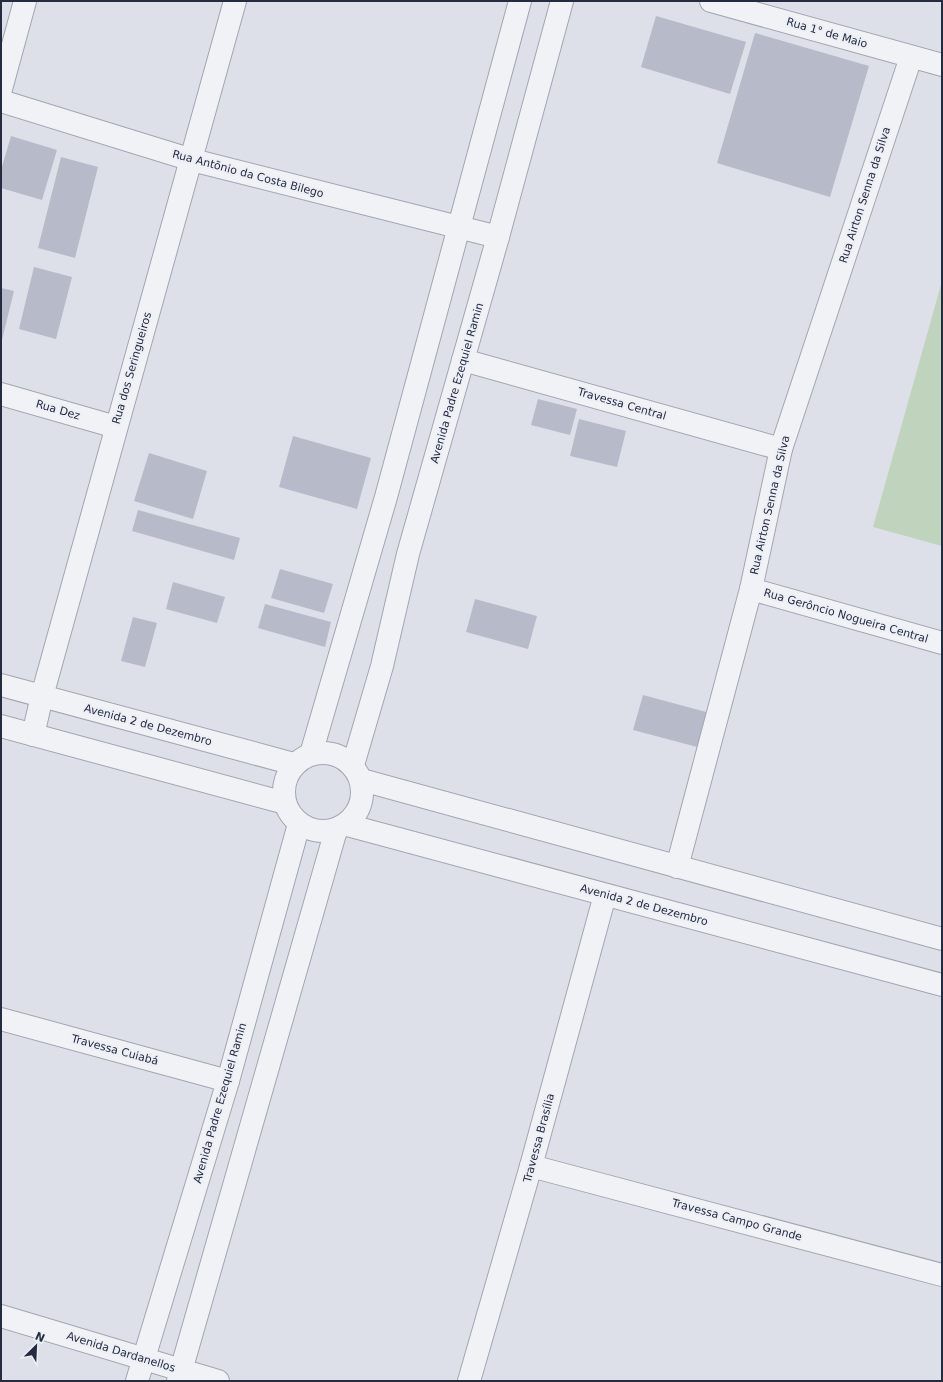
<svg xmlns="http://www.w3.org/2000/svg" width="943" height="1382" font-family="'DejaVu Sans',sans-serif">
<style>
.green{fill:#c0d3bd}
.building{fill:#b7bbc9}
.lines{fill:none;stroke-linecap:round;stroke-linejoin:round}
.minor-casing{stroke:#a2a6b2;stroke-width:24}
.minor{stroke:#f0f2f6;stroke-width:22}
.labels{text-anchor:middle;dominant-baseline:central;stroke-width:4;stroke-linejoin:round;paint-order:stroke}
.street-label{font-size:11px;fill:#252c40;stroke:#edeff6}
</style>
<rect width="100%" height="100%" fill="#dde0e8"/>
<polygon class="green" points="942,281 942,546 873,527"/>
<g class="building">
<polygon points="656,16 746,42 730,94 641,67"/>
<polygon points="755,33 869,66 830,197 717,163"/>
<polygon points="11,136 57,150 42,200 1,188 1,170"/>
<polygon points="61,157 98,167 75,258 38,248"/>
<polygon points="34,267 72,277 56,339 19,329"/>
<polygon points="1,288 14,291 2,340 1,340"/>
<polygon points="538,399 577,409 570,435 531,425"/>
<polygon points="579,419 626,431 617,467 570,456"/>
<polygon points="293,436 371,458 357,509 279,487"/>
<polygon points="149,453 207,471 193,519 134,501"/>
<polygon points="138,510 240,538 234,560 132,531"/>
<polygon points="280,569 333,584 324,613 271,598"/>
<polygon points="173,582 225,597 217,623 166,609"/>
<polygon points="475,599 537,616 528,649 466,632"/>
<polygon points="265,604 331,622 325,647 258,628"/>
<polygon points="133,617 157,623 145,667 121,661"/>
<polygon points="643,695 710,713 701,748 633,730"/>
</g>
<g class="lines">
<defs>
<g id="minor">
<polyline points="711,1 942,65"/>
<polyline points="1,89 25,1"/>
<polyline points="1,101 192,160 498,237"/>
<polyline points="463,360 781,449"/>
<polyline points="1,394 116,427"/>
<polyline points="751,589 942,643"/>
<polyline points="1,685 294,764"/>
<polyline points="1,726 285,803"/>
<path d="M33 735 42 696C105 464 172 233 235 1"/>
<circle cx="323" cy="792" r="39"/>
<polyline points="311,754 386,497 520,1"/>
<polyline points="353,765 382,666 408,554 498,237 562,1"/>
<polyline points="362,780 942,939"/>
<polyline points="347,825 942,985"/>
<polyline points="677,867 751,589 781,449 911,57"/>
<polyline points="1,1019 228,1081"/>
<polyline points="531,1166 942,1275"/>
<polyline points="1,1316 218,1381"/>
<polyline points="137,1381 228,1081 299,824"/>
<polyline points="178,1381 336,830"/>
<polyline points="469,1381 531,1166 605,895"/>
</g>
</defs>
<use href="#minor" class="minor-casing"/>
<use href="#minor" class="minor"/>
</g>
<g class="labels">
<g class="street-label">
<text transform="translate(827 33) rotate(16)">Rua 1° de Maio</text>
<text transform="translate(248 174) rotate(15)">Rua Antõnio da Costa Bilego</text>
<text transform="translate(865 195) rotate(-72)">Rua Airton Senna da Silva</text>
<text transform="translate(132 368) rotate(-74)">Rua dos Seringueiros</text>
<text transform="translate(457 383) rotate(-74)">Avenida Padre Ezequiel Ramin</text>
<text transform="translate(622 404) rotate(16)">Travessa Central</text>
<text transform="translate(58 410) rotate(16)">Rua Dez</text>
<text transform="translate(770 505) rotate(-77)">Rua Airton Senna da Silva</text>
<text transform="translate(846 616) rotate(16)">Rua Gerôncio Nogueira Central</text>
<text transform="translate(148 725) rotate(15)">Avenida 2 de Dezembro</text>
<text transform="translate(644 905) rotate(15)">Avenida 2 de Dezembro</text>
<text transform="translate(115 1050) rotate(15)">Travessa Cuiabá</text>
<text transform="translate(220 1103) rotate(-74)">Avenida Padre Ezequiel Ramin</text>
<text transform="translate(539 1138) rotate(-75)">Travessa Brasília</text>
<text transform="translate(737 1220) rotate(15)">Travessa Campo Grande</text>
<text transform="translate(121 1352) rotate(17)">Avenida Dardanellos</text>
</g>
</g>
<rect width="943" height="1382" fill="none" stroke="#252c40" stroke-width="4"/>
<g transform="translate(36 1346) rotate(24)" stroke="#edeff6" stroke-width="3" paint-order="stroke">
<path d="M0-3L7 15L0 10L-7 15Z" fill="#252c40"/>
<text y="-6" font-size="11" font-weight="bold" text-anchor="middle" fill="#252c40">N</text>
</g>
</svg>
